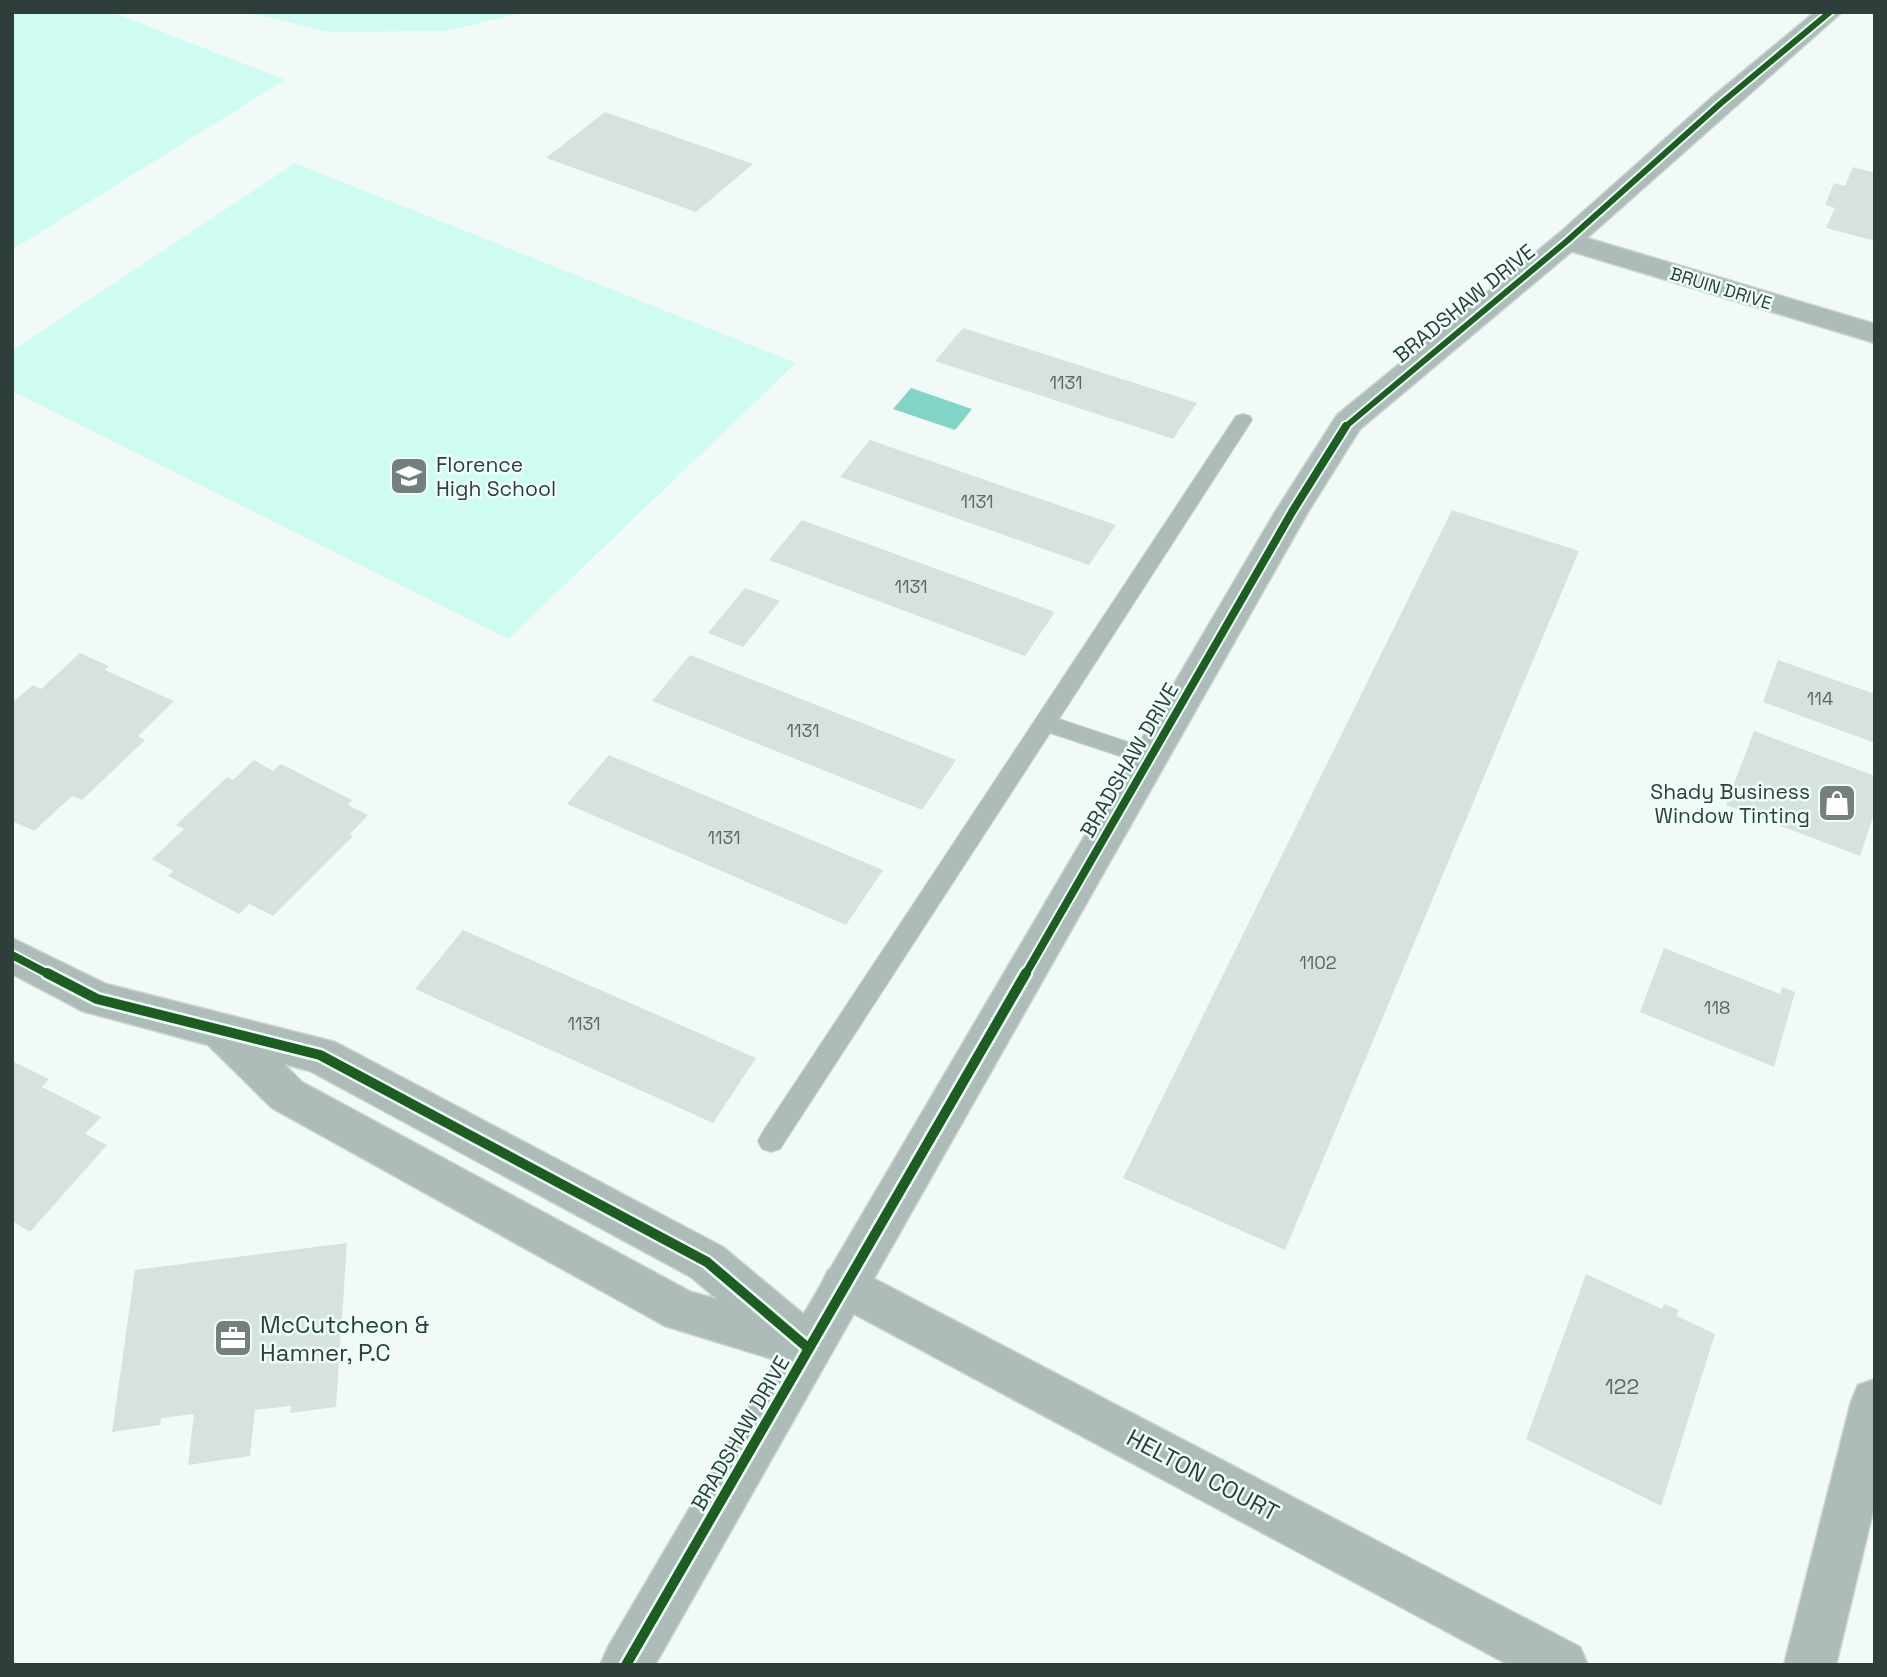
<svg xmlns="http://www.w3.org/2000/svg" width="1887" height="1677" font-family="'Space Grotesk',sans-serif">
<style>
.green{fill:#cefcf2}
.water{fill:#80d5c6}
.building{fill:#d7e2e0}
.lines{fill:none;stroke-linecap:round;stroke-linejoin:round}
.service-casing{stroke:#ccd4d1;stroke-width:2}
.minor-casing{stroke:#ccd4d1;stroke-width:3}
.tertiary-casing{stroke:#ccd4d1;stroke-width:3}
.service{fill:#aebcb9;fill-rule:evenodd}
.minor{fill:#aebcb9;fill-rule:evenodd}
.tertiary{fill:#aebcb9;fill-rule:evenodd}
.cycleway-far2-casing{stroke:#eefefa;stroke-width:10}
.cycleway-far1-casing{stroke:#eefefa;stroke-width:12}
.cycleway-casing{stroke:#eefefa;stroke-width:15}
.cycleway-far2{stroke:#1b5e20;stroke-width:6}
.cycleway-far1{stroke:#1b5e20;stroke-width:8}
.cycleway{stroke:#1b5e20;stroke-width:10}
.labels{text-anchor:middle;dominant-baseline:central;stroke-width:5;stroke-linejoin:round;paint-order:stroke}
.far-street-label{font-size:18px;fill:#2e3f3b;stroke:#eefefa}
.number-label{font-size:18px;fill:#596865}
.street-label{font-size:21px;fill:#2e3f3b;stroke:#eefefa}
.poi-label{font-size:21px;fill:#2e3f3b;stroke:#eefefa;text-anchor:start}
.near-number-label{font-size:21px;fill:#596865}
.near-poi-label{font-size:24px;fill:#2e3f3b;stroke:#eefefa;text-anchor:start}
.near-street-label{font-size:24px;fill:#2e3f3b;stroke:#eefefa}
</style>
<rect width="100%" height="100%" fill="#f2faf8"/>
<g class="green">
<polygon points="12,12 112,12 285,80 12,250"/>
<polygon points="245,12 526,12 446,31 330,32"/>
<polygon points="295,163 796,363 508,639 12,391 12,351"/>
</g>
<polygon class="water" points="911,388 972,409 955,430 893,409"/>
<g class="building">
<polygon points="605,112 753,164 696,212 546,158"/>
<polygon points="1853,167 1875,173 1875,241 1826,228 1835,208 1825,205 1834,183 1845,186"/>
<polygon points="963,328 1197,403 1173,439 935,361"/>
<polygon points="870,440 1116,525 1089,565 840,477"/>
<polygon points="1452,510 1579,551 1285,1250 1123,1178"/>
<polygon points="802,520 1055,612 1025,656 769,560"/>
<polygon points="745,588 780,601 743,647 708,633"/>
<polygon points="80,653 109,666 105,670 174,701 138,736 145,740 82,800 72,796 34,831 12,821 12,703 33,685 41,689"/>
<polygon points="690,655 956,760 922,810 652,701"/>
<polygon points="1778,660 1875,694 1875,743 1763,702"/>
<polygon points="1754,731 1875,776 1875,811 1860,856 1726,805"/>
<polygon points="609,755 883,870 846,925 567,804"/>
<polygon points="254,760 273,771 281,764 352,800 348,805 368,815 350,834 353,836 273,916 249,904 239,914 168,876 173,871 152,859 184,829 176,825 227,777 233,780"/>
<polygon points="463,930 756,1058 713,1123 415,989"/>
<polygon points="1664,948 1780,994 1782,987 1795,992 1774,1067 1640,1012"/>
<polygon points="12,1061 49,1079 42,1087 101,1117 85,1134 107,1145 30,1232 12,1221"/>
<polygon points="347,1243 336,1407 290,1413 291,1406 255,1410 250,1456 188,1465 194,1414 161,1418 160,1425 112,1432 135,1270"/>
<polygon points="1586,1274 1662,1309 1664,1304 1679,1310 1677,1316 1715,1334 1661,1506 1526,1439"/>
</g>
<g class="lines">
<defs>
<polygon id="service" points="1243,414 1250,416 1252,420 1059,719 1158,752 1161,758 1158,764 1150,766 1050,733 780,1149 771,1152 762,1149 758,1141 762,1133 1236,416"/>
<g id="minor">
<polygon points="1567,232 1875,324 1875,343 1557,247 1553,241 1557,235"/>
<path d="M12 938 106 984 335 1042 723 1247 825 1332 831 1348 825 1364 808 1370 665 1326 272 1108 208 1045 82 1011 12 974ZM284 1064 310 1071 691 1277 717 1299 691 1292 302 1082Z"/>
<polygon points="844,1263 1580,1647 1588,1665 1509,1665 828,1300 821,1285 828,1270"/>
<polygon points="1875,1379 1875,1503 1836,1665 1784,1665 1851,1402 1858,1385"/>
</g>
<polygon id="tertiary" points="1815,12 1842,12 1577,247 1360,429 1308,512 655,1665 600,1665 608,1647 1275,512 1337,415 1557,235 1711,98"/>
</defs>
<use href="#service" class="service-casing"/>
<use href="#minor" class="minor-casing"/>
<use href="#tertiary" class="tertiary-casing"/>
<use href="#service" class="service"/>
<use href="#minor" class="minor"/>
<use href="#tertiary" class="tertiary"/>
<defs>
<polyline id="cycleway-far2" points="1345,427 1567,241 1720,104 1830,12"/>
<g id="cycleway-far1">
<polyline points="12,955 50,975"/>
<polyline points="1025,975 1292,512 1346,426"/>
</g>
<g id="cycleway">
<polyline points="47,973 97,999 320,1055 707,1262 808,1348"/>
<polyline points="626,1665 1026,973"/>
</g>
</defs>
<use href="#cycleway-far2" class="cycleway-far2-casing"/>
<use href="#cycleway-far1" class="cycleway-far1-casing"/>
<use href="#cycleway" class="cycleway-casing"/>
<use href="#cycleway-far2" class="cycleway-far2"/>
<use href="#cycleway-far1" class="cycleway-far1"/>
<use href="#cycleway" class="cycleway"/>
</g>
<defs>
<symbol id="school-square" viewBox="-11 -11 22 22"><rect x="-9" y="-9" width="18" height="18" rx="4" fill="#73807d" stroke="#eefefa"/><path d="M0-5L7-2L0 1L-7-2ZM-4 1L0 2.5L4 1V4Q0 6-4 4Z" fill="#fff"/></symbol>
<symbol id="shop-square" viewBox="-11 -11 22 22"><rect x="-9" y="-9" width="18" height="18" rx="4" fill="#73807d" stroke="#eefefa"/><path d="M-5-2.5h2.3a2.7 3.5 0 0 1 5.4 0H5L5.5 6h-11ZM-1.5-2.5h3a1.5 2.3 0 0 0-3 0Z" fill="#fff"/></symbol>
<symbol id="office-square" viewBox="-11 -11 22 22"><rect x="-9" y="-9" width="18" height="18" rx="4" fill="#73807d" stroke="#eefefa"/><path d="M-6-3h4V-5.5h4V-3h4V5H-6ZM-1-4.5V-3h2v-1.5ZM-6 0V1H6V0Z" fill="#fff"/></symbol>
</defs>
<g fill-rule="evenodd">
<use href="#school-square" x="387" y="454" width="44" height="44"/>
<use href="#shop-square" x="1815" y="781" width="44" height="44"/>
<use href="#office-square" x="211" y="1316" width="44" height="44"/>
</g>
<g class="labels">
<g class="far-street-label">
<text transform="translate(1721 288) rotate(17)">BRUIN DRIVE</text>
</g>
<g class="number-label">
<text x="1066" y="382">1131</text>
<text x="977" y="501">1131</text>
<text x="911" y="586">1131</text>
<text x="1820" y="698">114</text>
<text x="803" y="730">1131</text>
<text x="724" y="837">1131</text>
<text x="1318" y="962">1102</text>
<text x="1717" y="1007">118</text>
<text x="584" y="1023">1131</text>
</g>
<g class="street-label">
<text transform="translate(1464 303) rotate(-39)">BRADSHAW DRIVE</text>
<text transform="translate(1129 760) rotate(-60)">BRADSHAW DRIVE</text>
<text transform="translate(740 1433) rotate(-60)">BRADSHAW DRIVE</text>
</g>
<g class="poi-label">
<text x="436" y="464">Florence<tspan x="436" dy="24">High School</tspan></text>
<text x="1810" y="791" text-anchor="end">Shady Business<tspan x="1810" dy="24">Window Tinting</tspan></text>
</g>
<g class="near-number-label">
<text x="1622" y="1386">122</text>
</g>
<g class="near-poi-label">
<text x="260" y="1324">McCutcheon &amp;<tspan x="260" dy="28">Hamner, P.C</tspan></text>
</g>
<g class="near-street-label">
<text transform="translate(1203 1475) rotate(28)">HELTON COURT</text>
</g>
</g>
<rect width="1887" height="1677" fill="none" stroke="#2e3f3b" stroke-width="28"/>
</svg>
